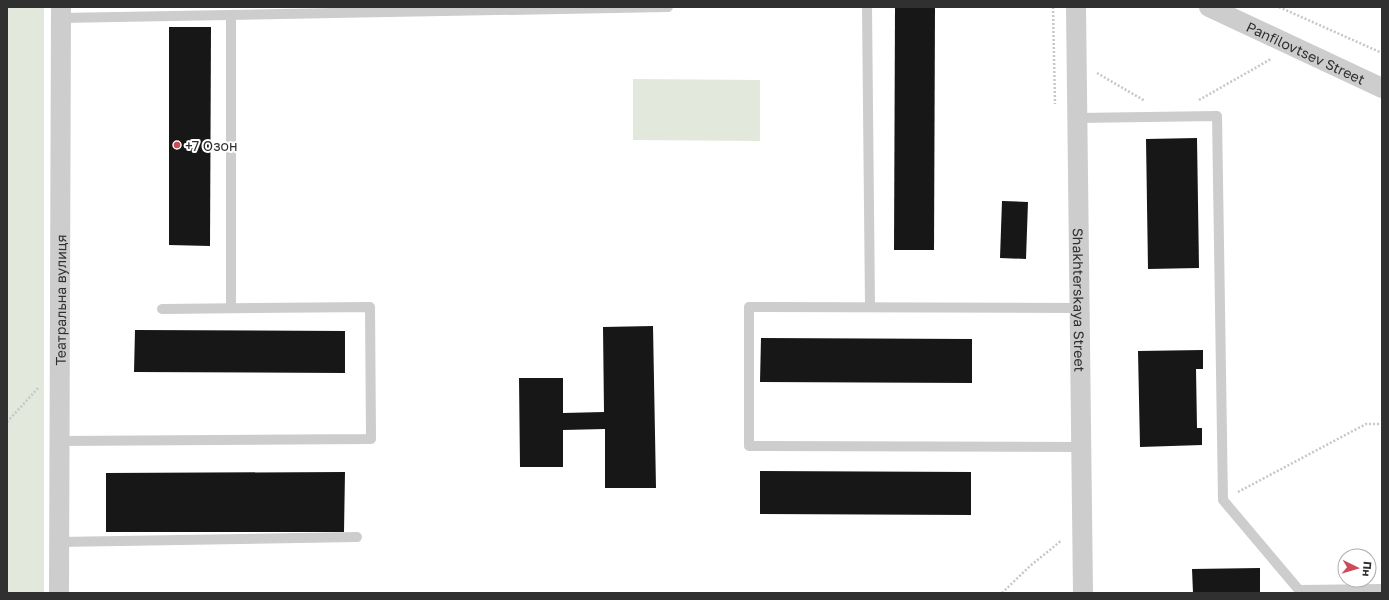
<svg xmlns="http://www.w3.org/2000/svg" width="1389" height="600" font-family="'Golos Text',sans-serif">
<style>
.green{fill:#e3e8dd}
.building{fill:#171717}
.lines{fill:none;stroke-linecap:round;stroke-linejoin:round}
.path{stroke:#c7c7c7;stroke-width:2.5;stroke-dasharray:2 2;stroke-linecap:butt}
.lane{stroke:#cdcdcd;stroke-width:10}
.street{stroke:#cdcdcd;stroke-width:20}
.poi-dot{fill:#cf4a56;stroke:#fff;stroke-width:1.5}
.labels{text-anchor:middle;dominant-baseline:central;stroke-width:4;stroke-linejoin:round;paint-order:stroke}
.street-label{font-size:14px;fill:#303030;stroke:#fff}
.poi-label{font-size:14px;fill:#303030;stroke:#fff;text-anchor:start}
</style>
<rect width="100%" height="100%" fill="#fff"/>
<g class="green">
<rect x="7" y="7" width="37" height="586"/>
<polygon points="633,79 760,80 760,141 633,140"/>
</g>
<g class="building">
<polygon points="895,7 935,7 934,250 894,250"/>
<polygon points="169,27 211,27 210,246 169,245"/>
<polygon points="1197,138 1199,268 1148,269 1146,139"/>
<polygon points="1002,201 1028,202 1026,259 1000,258"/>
<polygon points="653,326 656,488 605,488 605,429 563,430 563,467 520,467 519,378 563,378 563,413 604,412 603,327"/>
<polygon points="135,330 345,331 345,373 134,372"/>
<polygon points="761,338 972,339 972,383 760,382"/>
<polygon points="1203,350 1203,369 1196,369 1197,428 1202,428 1202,445 1140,447 1138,351"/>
<polygon points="760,471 971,472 971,515 760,514"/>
<polygon points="345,472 344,532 106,532 106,473"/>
<polygon points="1260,568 1260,593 1193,593 1192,569"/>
</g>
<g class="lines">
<g class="path">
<polyline points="1053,7 1055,104"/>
<polyline points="1279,7 1382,53"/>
<polyline points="1097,73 1145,101"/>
<polyline points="1199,100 1271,59"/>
<polyline points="7,422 39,387"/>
<polyline points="1238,492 1366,424 1382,424"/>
<polyline points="1002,593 1030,566 1062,540"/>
</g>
<g class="lane">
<polyline points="867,7 870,307"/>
<polyline points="61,18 668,7"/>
<polyline points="1077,118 1217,116 1223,500 1299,590 1382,589"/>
<polyline points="231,308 231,15"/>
<polyline points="1079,308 749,307 749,446 1081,447"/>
<polyline points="59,441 371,439 370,307 162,309"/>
<polyline points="59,542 357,537"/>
</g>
<g class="street">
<path id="s1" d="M1076 7 1083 593"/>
<path id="s2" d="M1209 7 1382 88"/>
<path id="s3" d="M59 593 61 7"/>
</g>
</g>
<circle class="poi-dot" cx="177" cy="145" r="4"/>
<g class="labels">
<g class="street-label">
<text stroke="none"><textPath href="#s2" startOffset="107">Panfilovtsev Street</textPath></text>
<text stroke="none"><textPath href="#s3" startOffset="293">Театральна вулиця</textPath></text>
<text stroke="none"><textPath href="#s1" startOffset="293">Shakhterskaya Street</textPath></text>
</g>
<g class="poi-label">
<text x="185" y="145">+7 Озон</text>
</g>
</g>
<rect width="1389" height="600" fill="none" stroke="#303030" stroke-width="16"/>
<g transform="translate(1357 568) rotate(95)"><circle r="19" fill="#ffffff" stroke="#acacac"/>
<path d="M0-3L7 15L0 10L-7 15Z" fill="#cf4a56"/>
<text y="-6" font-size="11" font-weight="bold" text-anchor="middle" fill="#303030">Пн</text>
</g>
</svg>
